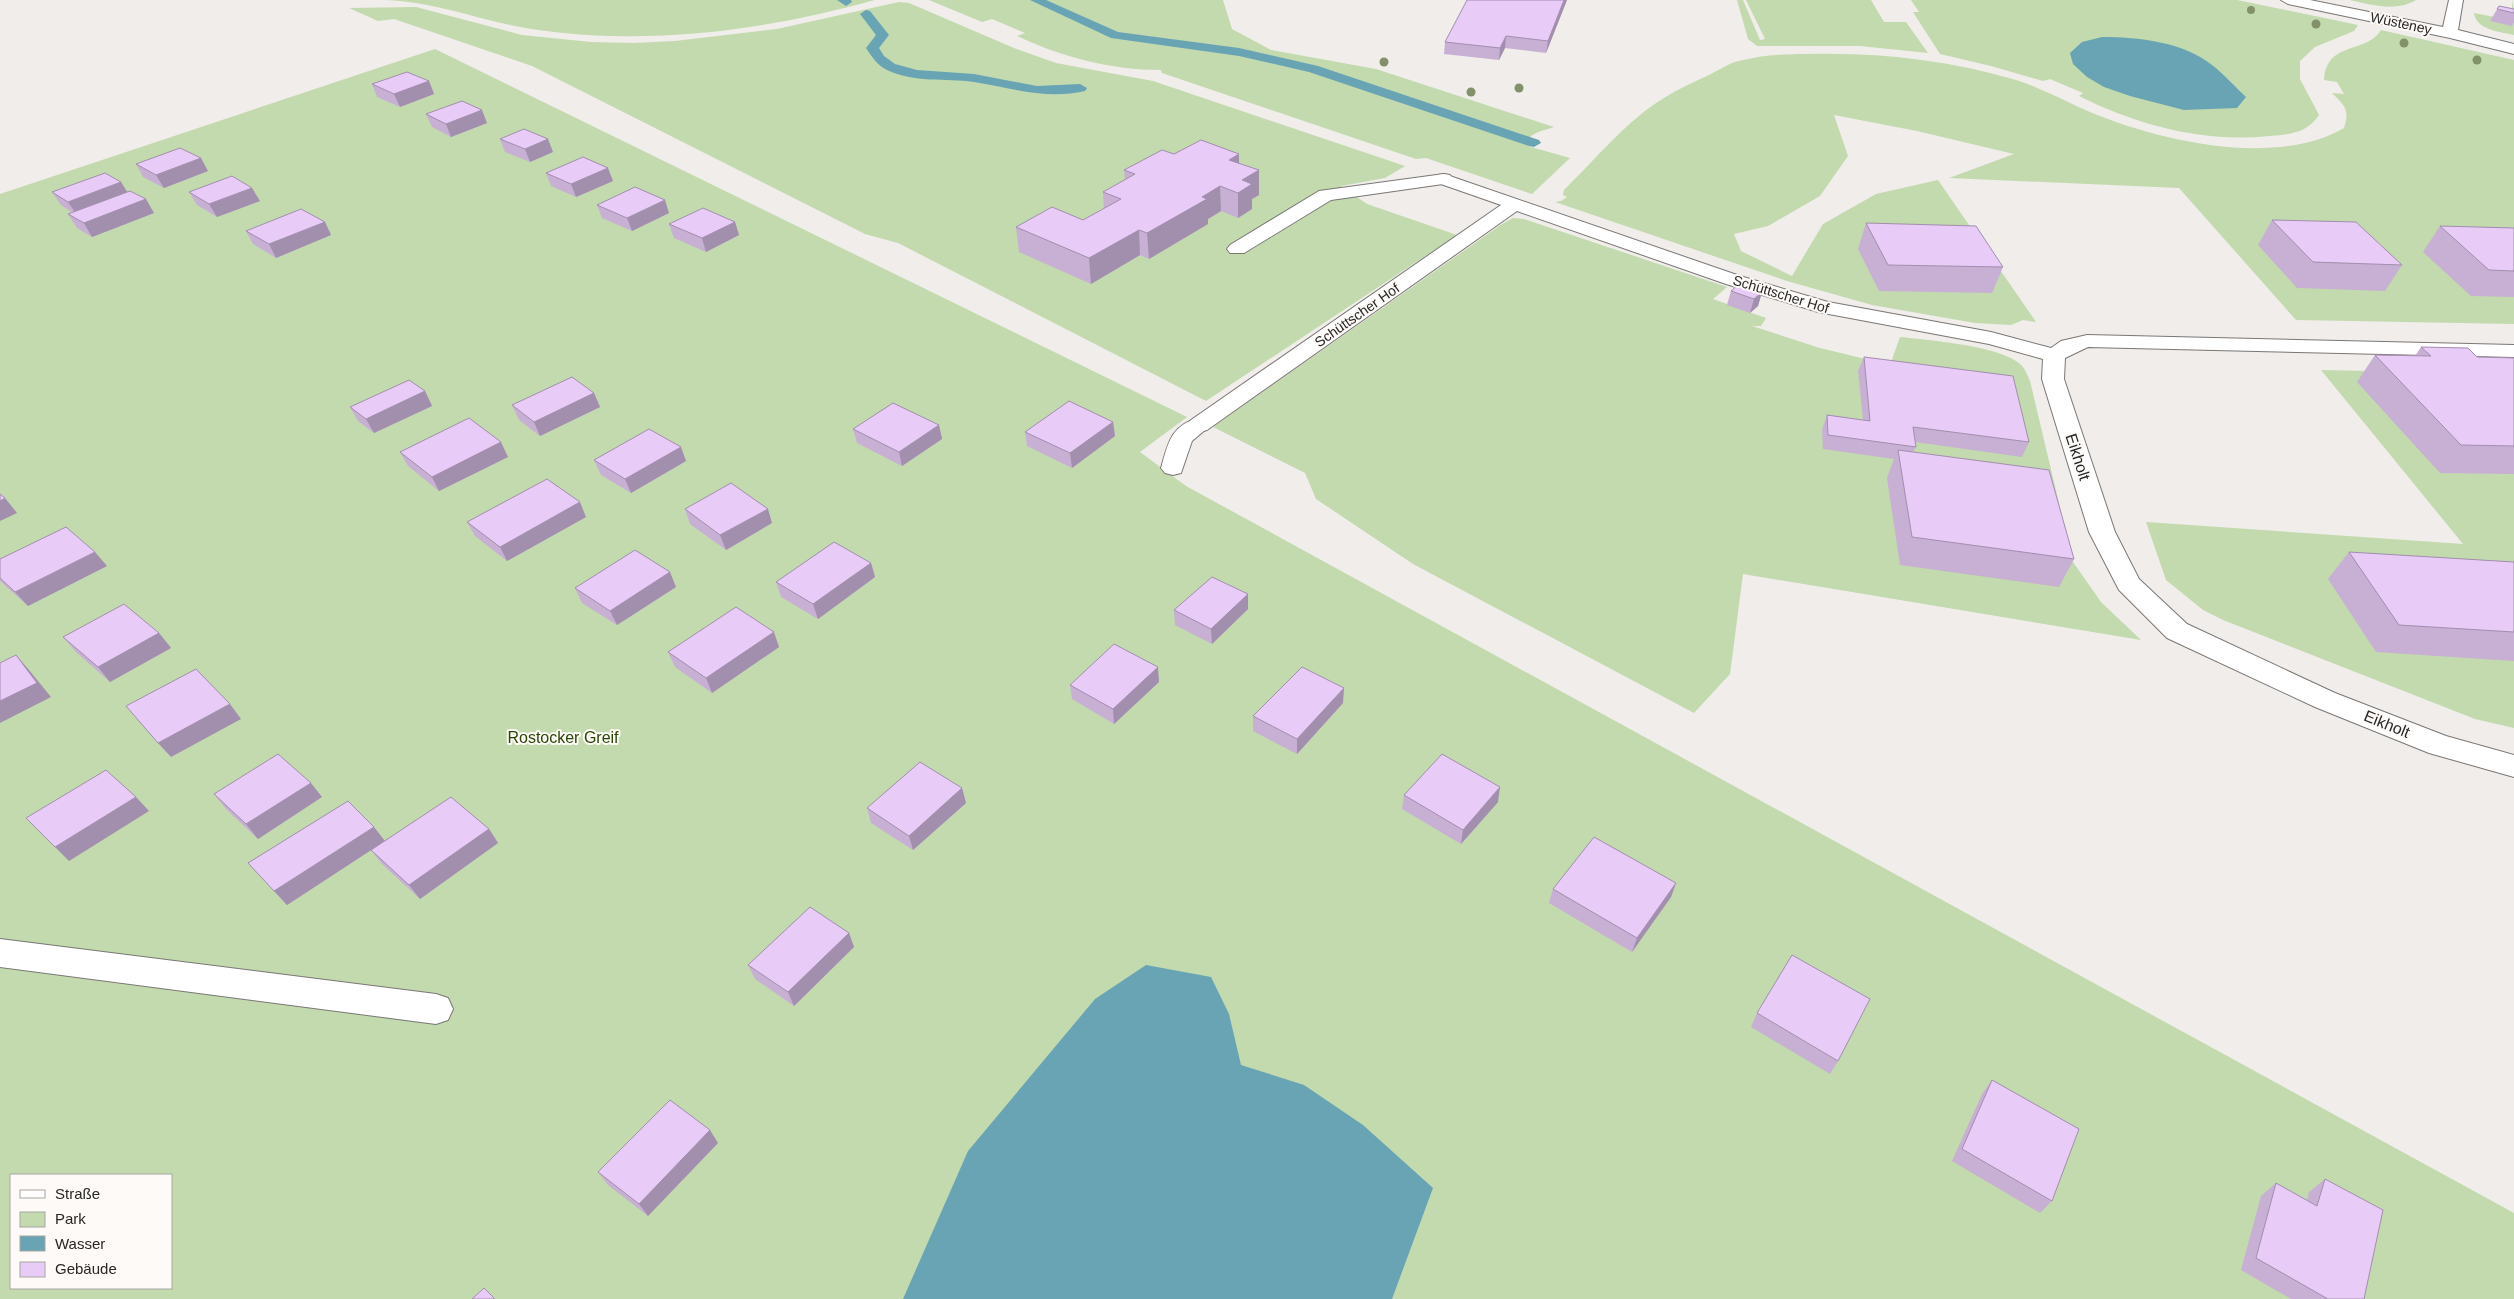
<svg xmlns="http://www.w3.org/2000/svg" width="2514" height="1299" font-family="Arial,sans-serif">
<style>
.green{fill:#c2daae;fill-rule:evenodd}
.water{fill:#69a4b5}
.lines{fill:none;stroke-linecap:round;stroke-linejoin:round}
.stream{fill:#69a4b5;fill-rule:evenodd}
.lane-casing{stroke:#7a7774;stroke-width:2}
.street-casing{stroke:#7a7774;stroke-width:2}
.lane{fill:#fff;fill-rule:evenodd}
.street{fill:#fff;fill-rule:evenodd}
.tree{fill:#82916a}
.wall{fill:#c8afd4}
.shaded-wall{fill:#a28ead}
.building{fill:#e8cbf7;stroke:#a28ead}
.labels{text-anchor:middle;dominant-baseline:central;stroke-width:4;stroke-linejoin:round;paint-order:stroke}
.far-street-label{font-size:14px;fill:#282726;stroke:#fdfaf7}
.street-label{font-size:16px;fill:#282726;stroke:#fdfaf7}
.park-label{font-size:16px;fill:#284602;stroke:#fdfaf7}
</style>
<rect width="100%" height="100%" fill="#f0edea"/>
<g class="green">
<path d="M386 0H875C767 30 650 46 538 30 486 23 439 2 386 0Z"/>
<path d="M929 0H1223L1232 29 1271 50 1376 69 1554 127C1543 131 1530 132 1526 144L1531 147 1570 158 1532 194 1426 158 1416 159 1162 73 1161 70C1111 70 1062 57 1017 36L1025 33 992 19 982 22Z"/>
<polygon points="1737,0 1743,0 1760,40 1765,39 1746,0 1871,0 1884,22 1906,22 1928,53 1860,46 1757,46 1748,39"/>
<path d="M1911 0H2237L2358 25 2354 31 2315 47 2300 61V79L2319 115C2306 134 2290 134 2269 136 2203 143 2137 125 2079 96L2083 93 2050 79 2043 81 1991 66 1940 54 1913 12H1919Z"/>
<path d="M2350 0H2416C2396 12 2372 5 2350 0Z"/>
<path d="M2513 0 2514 35C2501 32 2476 30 2474 13L2510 20Z"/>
<polygon points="899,2 909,3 1014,48 1056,63 1153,81 1405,166 1385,178 1341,186 1367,204 1457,235 1206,401 898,243 865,234 532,66 394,19 378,21 349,8 416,7 522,35 591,42 633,43 675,41 777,29"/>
<path d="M2381 30 2514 60V324L2296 320 2179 188 1949 178 2014 154 1917 131 1834 115 1848 156 1820 196 1768 226 1734 234 1741 251 1792 276 1823 224 1876 194 1938 180 2036 322 2023 320 2011 325 1975 323 1872 305 1787 281 1555 202 1561 201 1567 197 1563 195 1564 190C1596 159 1626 121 1664 98 1678 89 1694 82 1709 75 1719 70 1729 63 1739 61 1761 55 1785 54 1807 54 1878 52 1948 60 2016 80 2042 88 2065 101 2090 112 2159 141 2276 168 2344 128 2350 110 2345 106 2332 93L2344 94 2337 82 2324 80C2327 40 2365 55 2381 30Z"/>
<path d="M435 49 1187 417 1140 452 1186 486 2514 1213V1299H0V194ZM11 1175H171V1288H11Z"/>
<path d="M1513 218 1524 219 1727 287 1713 299 1766 318 1761 326H1752L1820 348 1890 365 1900 337C1927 340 2007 346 2023 367 2026 371 2028 377 2030 381L2073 562 2101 602 2141 640 1743 574 1730 674 1694 713 1413 564 1316 499 1305 473 1213 427 1502 224Z"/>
<polygon points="2321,370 2514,374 2514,728 2475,719 2223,620 2203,610 2166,580 2146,522 2463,544"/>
</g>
<g class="water">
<path d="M2102 37C2138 37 2184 42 2212 65 2224 74 2235 87 2246 97L2237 108 2184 110 2130 96 2104 87 2087 77 2073 64 2070 53 2082 42Z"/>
<polygon points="1146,965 1211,977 1229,1014 1241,1065 1304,1085 1363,1125 1433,1188 1392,1299 903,1299 968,1151 1095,999"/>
</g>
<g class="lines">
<g class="stream">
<polygon points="837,0 851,0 852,2 846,6"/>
<polygon points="1030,0 1046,0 1118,32 1239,48 1318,66 1539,140 1541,143 1534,147 1529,146 1309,72 1239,56 1111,38"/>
<path d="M866 10 870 11 889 35 879 48 884 56 895 64 917 70 974 74 1037 86 1080 84 1087 88 1085 91C1046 100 1012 88 974 82 945 78 914 83 887 70 877 65 872 57 866 48L876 35 860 14Z"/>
</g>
<defs>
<g id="lane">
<polygon points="1444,174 1450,175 1453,179 1450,183 1331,200 1244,253 1230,253 1227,249 1230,245 1319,191"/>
<path d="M1199 418 1207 420 1211 425 1192 441 1181 473 1173 475 1165 473 1161 468C1168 443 1171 425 1199 418Z"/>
<polygon points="0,939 436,994 448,998 453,1009 448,1020 436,1024 0,967"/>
</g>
<g id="street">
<polygon points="2281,0 2310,0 2443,27 2449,0 2463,0 2458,30 2514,44 2514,54 2450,38 2288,4"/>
<polygon points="1444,174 1740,276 1828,302 1991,332 2051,348 2061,341 2087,335 2514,345 2514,357 2088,347 2065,358 2064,379 2115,532 2139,579 2187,624 2335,693 2446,736 2514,755 2514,777 2429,753 2315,707 2167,638 2119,590 2089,532 2042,379 2043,359 1989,344 1818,312 1726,284 1517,211 1207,430 1199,432 1191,430 1187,425 1191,420 1501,205 1438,183 1435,179 1438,175"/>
</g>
</defs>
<use href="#lane" class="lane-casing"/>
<use href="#street" class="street-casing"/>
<use href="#lane" class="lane"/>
<use href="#street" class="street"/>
</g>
<g class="tree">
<circle cx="2251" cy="10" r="4"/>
<circle cx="2316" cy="24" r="4.5"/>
<circle cx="2404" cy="43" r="4.5"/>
<circle cx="2477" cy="60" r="4.5"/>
<circle cx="1384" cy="62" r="4.5"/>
<circle cx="1519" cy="88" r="4.5"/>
<circle cx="1471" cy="92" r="4.5"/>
</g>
<g class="wall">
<polygon points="1567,0 1546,53 1505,48 1499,60 1444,54 1445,42"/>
<polygon points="2499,6 2514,9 2514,23 2512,26 2490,21"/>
<polygon points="429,81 434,94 400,107 377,97 372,84"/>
<polygon points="426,114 487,123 451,137 432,127"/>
<polygon points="500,139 553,152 530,162 505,152"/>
<polygon points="1174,154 1239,163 1259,195 1252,199 1252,209 1238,218 1221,211 1208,219 1208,224 1149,259 1140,255 1091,284 1019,252 1016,227 1083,220 1104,209 1103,192 1125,180 1124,170"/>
<polygon points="136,164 208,171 164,188 143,177"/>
<polygon points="546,173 613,181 576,197 551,186"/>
<polygon points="121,182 127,192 154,213 92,237 77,228 68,214 73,213 61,205 52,192"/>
<polygon points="189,192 260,201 217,217 197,205"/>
<polygon points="597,205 669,213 632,231 602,218"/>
<polygon points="2272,220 2402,265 2385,291 2297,288 2258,245"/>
<polygon points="325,222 331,235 276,258 253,244 246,231"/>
<polygon points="735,222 739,235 706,252 674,238 669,224"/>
<polygon points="1866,223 2003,267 1992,293 1879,291 1858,249"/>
<polygon points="2440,226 2514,228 2514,297 2471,296 2423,252"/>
<polygon points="1731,291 1762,292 1758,306 1750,313 1727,305"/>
<polygon points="2421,347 2477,357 2514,358 2514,474 2440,473 2357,382 2375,355 2415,356"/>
<polygon points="1864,357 2029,442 2022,457 1915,442 1916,447 1913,452 2074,559 2059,587 1900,565 1887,478 1894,459 1823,449 1822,430 1827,415 1863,420 1858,371"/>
<polygon points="425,391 432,406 374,433 358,421 350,407"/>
<polygon points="594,393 600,407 540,436 519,420 512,405"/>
<polygon points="1113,422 1115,436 1072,468 1027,446 1025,432"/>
<polygon points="939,425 942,439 902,466 857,443 853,429"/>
<polygon points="400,452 508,457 439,491 408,466"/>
<polygon points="594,460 686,461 631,493 601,475"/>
<polygon points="685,509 772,523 726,550 690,524"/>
<polygon points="586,517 507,561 475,536 467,522"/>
<polygon points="2349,552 2514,562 2514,661 2376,652 2328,579"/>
<polygon points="0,559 107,566 28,606 0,581"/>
<polygon points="871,563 875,577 818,619 781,597 776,582"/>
<polygon points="676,587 617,625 582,603 575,588"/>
<polygon points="1248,594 1248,609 1212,644 1175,625 1174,610"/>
<polygon points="159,633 171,648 110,682 76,652 63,637"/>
<polygon points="779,647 712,693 675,667 668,652"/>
<polygon points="1159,682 1114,724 1072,699 1070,685"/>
<polygon points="1343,703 1297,754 1253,731 1253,716"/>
<polygon points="962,788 966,803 913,850 871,823 867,808"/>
<polygon points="214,794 322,797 258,839 226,809"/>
<polygon points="1404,795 1498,802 1461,844 1402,809"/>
<polygon points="489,829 498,843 420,899 382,864 371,850 287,905 248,863 385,841"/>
<polygon points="1676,883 1671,897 1632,952 1549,903 1553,889"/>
<polygon points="849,933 854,947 794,1006 755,979 748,965"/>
<polygon points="1757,1013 1838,1061 1830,1074 1751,1027"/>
<polygon points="1992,1080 2052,1201 2040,1213 1952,1161 1982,1094"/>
<polygon points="718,1143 648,1216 608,1185 598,1172"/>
<polygon points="2325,1179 2364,1299 2291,1299 2241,1270 2261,1196 2276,1183 2307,1200 2309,1192"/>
</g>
<g class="shaded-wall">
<polygon points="1564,0 1567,0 1546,53 1548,41"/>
<polygon points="1506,36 1505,48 1499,60 1500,48"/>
<polygon points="429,81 434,94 400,107 394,94"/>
<polygon points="482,110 487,123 451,137 446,124"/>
<polygon points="548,139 553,152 530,162 525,149"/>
<polygon points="1239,154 1239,179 1229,160"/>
<polygon points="201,158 208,171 164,188 156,175"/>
<polygon points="608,168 613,181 576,197 571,184"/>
<polygon points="1259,170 1259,195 1252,199 1252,209 1238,218 1238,193 1242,180"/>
<polygon points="121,182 129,195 77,215 68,202"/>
<polygon points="1220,186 1221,211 1208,219 1208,224 1149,259 1147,233 1202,197"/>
<polygon points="252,188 260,201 217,217 209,204"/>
<polygon points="146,199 154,213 92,237 84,223"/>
<polygon points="665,200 669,213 632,231 627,218"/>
<polygon points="325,222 331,235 276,258 269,244"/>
<polygon points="735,222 739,235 706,252 702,238"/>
<polygon points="1139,230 1140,255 1091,284 1089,258"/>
<polygon points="1762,292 1758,306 1750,313 1754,299"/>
<polygon points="425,391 432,406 374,433 366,419"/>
<polygon points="594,393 600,407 540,436 534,422"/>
<polygon points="1113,422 1115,436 1072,468 1070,453"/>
<polygon points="939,425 942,439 902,466 899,452"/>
<polygon points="501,442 508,457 439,491 432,477"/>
<polygon points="681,447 686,461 631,493 625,479"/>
<polygon points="5,498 17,513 0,521 0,501"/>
<polygon points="580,502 586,517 507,561 500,547"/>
<polygon points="768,509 772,523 726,550 720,535"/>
<polygon points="95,552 107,566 28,606 15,592"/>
<polygon points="871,563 875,577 818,619 813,604"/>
<polygon points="670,572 676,587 617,625 610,611"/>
<polygon points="1248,594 1248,609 1212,644 1211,629"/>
<polygon points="774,632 779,647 712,693 706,678"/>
<polygon points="159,633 171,648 110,682 98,667"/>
<polygon points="16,655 29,670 51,697 0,723 0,701"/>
<polygon points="1158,667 1159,682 1114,724 1113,709"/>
<polygon points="1344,688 1343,703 1297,754 1297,739"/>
<polygon points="230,704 241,719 171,757 158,743"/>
<polygon points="311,783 322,797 258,839 246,824"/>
<polygon points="1500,787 1498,802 1461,844 1463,830"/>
<polygon points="962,788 966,803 913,850 909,836"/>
<polygon points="136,797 149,811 69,861 55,847"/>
<polygon points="374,827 385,841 287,905 274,891"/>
<polygon points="489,829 498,843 420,899 409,885"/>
<polygon points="1676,883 1671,897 1632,952 1637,938"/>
<polygon points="849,933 854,947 794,1006 788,992"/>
<polygon points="710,1130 718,1143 648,1216 639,1204"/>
</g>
<g class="building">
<polygon points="1467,0 1564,0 1548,41 1506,36 1500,48 1445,42"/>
<polygon points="2499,6 2514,9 2514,13 2497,9"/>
<polygon points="407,72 429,81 394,94 372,84"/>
<polygon points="462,101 482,110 446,124 426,114"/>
<polygon points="524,129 548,139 525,149 500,139"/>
<polygon points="1201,140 1239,154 1229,160 1259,170 1242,180 1252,184 1238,193 1220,186 1202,197 1207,199 1147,233 1139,230 1089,258 1016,227 1052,207 1083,220 1121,199 1103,192 1135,174 1124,170 1162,150 1174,154"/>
<polygon points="180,148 201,158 156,175 136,164"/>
<polygon points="583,157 608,168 571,184 546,173"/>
<polygon points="105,173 121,182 68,202 52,192"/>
<polygon points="232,176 252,188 209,204 189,192"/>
<polygon points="635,187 665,200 627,218 597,205"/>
<polygon points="130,191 146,199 84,223 68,214"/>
<polygon points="703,208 735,222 702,238 669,224"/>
<polygon points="301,209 325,222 269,244 246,231"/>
<polygon points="2272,220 2356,222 2402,265 2313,262"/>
<polygon points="1866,223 1976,226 2003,267 1888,265"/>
<polygon points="2440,226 2514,228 2514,271 2489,270"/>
<polygon points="1739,284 1762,292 1754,299 1731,291"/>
<polygon points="2421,347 2468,348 2477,357 2514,358 2514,446 2461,445 2375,355 2431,356"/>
<polygon points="1864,357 2013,376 2029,442 1913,427 1916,447 1828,435 1827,415 1870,421"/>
<polygon points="572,377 594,393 534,422 512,405"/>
<polygon points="409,380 425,391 366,419 350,407"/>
<polygon points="1069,401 1113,422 1070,453 1025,432"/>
<polygon points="893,403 939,425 899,452 853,429"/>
<polygon points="469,418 501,442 432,477 400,452"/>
<polygon points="649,429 681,447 625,479 594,460"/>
<polygon points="1898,450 2049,470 2074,559 1912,537"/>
<polygon points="547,479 580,502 500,547 467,522"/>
<polygon points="731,483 768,509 720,535 685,509"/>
<polygon points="0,494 5,498 0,501"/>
<polygon points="66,527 95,552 15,592 0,578 0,559"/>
<polygon points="834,542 871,563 813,604 776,582"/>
<polygon points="635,550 670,572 610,611 575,588"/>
<polygon points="2349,552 2514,562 2514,632 2399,625"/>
<polygon points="1212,577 1248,594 1211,629 1174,610"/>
<polygon points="124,604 159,633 98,667 63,637"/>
<polygon points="736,607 774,632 706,678 668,652"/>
<polygon points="1114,644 1158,667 1113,709 1070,685"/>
<polygon points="16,655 37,683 0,701 0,663"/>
<polygon points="1302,667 1344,688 1297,739 1253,716"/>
<polygon points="196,669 230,704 158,743 126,706"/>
<polygon points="278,754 311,783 246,824 214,794"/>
<polygon points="1442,754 1500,787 1463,830 1404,795"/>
<polygon points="920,762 962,788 909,836 867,808"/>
<polygon points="106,770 136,797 55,847 26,818"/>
<polygon points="451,797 489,829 409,885 371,850"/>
<polygon points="348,801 374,827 274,891 248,863"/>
<polygon points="1594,837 1676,883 1637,938 1553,889"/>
<polygon points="810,907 849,933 788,992 748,965"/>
<polygon points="1792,955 1870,999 1838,1061 1757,1013"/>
<polygon points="1992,1080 2079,1129 2052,1201 1962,1149"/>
<polygon points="670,1100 710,1130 639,1204 598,1172"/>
<polygon points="2325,1179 2383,1210 2364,1299 2328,1299 2256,1258 2276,1183 2317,1206"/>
<polygon points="484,1288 495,1299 472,1299"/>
</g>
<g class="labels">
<g class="far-street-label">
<text transform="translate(2401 23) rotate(12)">Wüsteney</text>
<text transform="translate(1781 294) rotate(17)">Schüttscher Hof</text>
<text transform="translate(1357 315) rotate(-35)">Schüttscher Hof</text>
</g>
<g class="street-label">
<text transform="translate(2078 457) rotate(72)">Eikholt</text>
<text transform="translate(2387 724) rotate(22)">Eikholt</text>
</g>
<g class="park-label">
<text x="563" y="737">Rostocker Greif</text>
</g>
</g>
<rect x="10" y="1174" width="162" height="115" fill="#fdfaf7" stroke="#a8a6a3"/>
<rect x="20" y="1190" width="25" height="8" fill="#ffffff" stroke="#a8a6a3"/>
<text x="55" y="1199" font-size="15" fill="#282726">Straße</text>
<rect x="20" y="1212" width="25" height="15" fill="#c2daae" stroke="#a8a6a3"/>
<text x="55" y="1224" font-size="15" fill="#282726">Park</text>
<rect x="20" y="1236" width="25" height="15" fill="#69a4b5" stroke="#a8a6a3"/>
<text x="55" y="1249" font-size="15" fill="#282726">Wasser</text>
<rect x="20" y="1262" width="25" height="15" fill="#e8cbf7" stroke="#a8a6a3"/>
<text x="55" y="1274" font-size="15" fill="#282726">Gebäude</text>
</svg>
